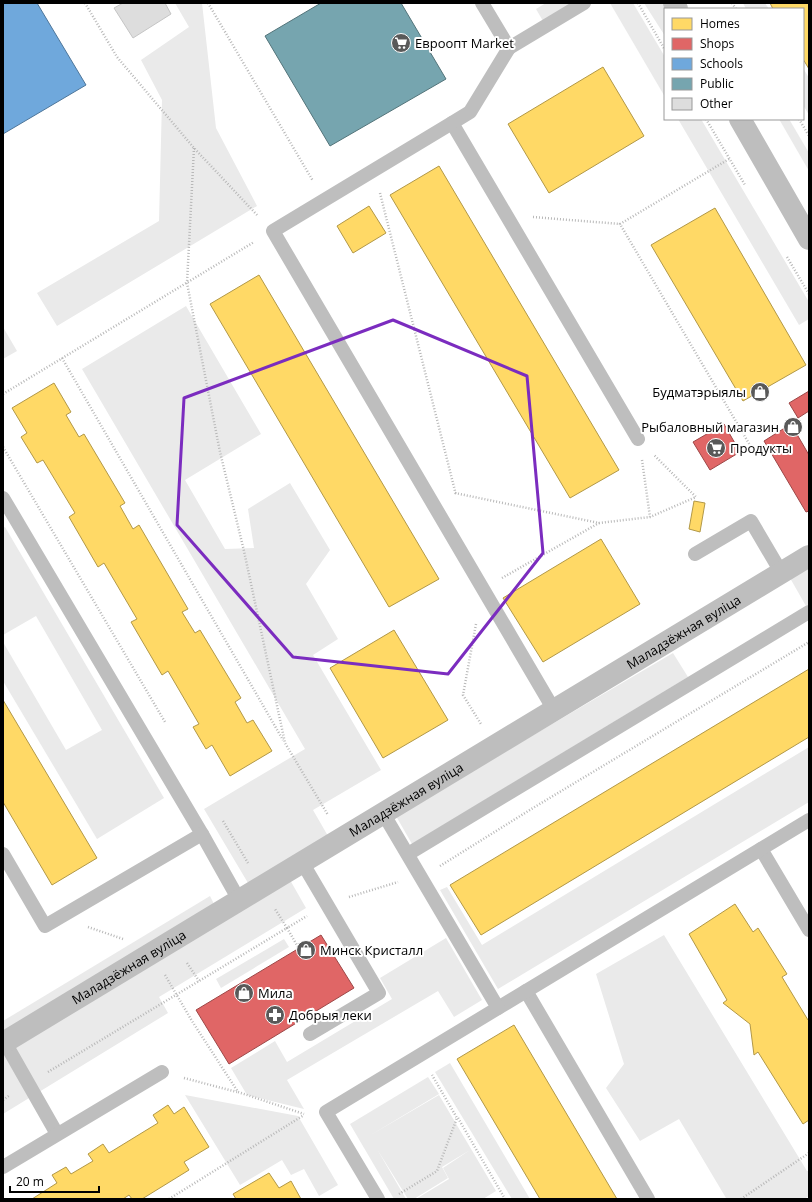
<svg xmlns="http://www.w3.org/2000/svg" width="812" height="1202" font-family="'Open Sans',sans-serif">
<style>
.green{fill:#eaeaea}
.homes{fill:#ffd966;stroke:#b29847}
.shops{fill:#e06666;stroke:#9d4747}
.schools{fill:#6fa8dc;stroke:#4e769a}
.public{fill:#76a5af;stroke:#53747a}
.building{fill:#ddd;stroke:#c5c5c5}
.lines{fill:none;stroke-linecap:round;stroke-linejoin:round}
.path{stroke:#b8b8b8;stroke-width:2.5;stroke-dasharray:1 2;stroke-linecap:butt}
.service{stroke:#bebebe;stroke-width:14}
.minor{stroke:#bebebe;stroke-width:22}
.tertiary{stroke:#bebebe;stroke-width:22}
.marked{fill:none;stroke:#7b2cbf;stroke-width:3;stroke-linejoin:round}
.labels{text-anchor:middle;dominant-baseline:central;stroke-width:4;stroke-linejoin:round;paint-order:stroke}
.poi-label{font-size:13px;fill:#000;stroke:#fff;text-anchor:start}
.street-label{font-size:13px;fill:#000;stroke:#fff}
</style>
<rect width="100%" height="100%" fill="#fff"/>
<g class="green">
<polygon points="175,3 202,3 216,128 257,206 57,326 37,293 159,221 162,100 141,60 189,27"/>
<polygon points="546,3 573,3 543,21 536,9"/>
<polygon points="610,3 633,3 665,57 665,97"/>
<polygon points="644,3 663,3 666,9 665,9 665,36"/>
<polygon points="743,3 765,3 769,9 746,9"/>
<polygon points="803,68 809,78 809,115 803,105"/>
<polygon points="678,119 701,119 809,302 809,319 799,325"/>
<polygon points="779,119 789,119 809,153 809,171"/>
<polygon points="186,306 261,434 185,480 225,549 254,548 248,509 290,483 330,550 306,584 338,639 313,655 381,770 313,810 328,836 248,883 204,809 305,749 82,369"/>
<polygon points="3,327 17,351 3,359"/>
<polygon points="5,527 164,798 97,839 3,681 3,642 66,750 102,730 36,616 3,635 3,528"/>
<polygon points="809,567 809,604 806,606 790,578"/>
<polygon points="673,653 688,677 412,844 396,816"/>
<polygon points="809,747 809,802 498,989 440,890 447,887 482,945"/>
<polygon points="290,880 306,908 159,997 168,1013 3,1114 3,1053"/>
<polygon points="210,896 214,904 5,1030 3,1027 3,1021"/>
<polygon points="664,935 807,1171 809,1171 809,1196 804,1199 724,1199 726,1198 679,1119 640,1141 606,1088 624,1064 596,974"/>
<polygon points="446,938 482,1000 454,1017 438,991 287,1080 304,1109 247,1095 231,1068 275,1041 287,1062 392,999 380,978"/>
<polygon points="284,939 289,947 221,988 216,979"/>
<polygon points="450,1063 530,1199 512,1199 435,1072"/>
<polygon points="428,1077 439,1094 369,1136 439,1095 496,1191 483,1199 416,1199 449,1179 443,1168 470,1150 442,1167 448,1178 414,1199 408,1199 377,1149 406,1199 394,1199 350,1124"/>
<polygon points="185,1095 298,1116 338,1185 319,1196 304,1169 291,1175 282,1160 240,1185"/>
</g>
<g class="homes">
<polygon points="770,3 809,3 809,69 803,59 803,9 773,9"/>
<polygon points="603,67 644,136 549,193 508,124"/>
<polygon points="439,166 619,470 570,498 390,195"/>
<polygon points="369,206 386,233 353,253 337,226"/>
<polygon points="715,208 806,365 743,401 651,245"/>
<polygon points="259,275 439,579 389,607 210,304"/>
<polygon points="54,383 71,412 66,415 79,437 84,434 125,503 120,506 133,529 139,525 188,609 182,612 195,633 200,630 241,698 235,702 247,723 253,720 272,751 230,776 212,745 206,749 193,727 199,724 168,671 162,675 131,622 137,619 104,563 98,567 69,517 75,513 43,460 37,463 21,437 27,433 12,408"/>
<polygon points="694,501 705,503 700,532 689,529"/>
<polygon points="601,539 640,604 543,662 503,598"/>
<polygon points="394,630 448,720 383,758 330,668"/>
<polygon points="809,669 809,737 481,935 450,885"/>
<polygon points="3,700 97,858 52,885 3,802"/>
<polygon points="735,904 753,932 758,928 787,974 782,977 808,1020 809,1019 809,1120 803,1124 758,1052 754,1055 750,1024 723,1003 727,1000 689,934"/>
<polygon points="514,1025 617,1199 540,1199 457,1059"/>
<polygon points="168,1105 174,1114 184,1107 209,1147 184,1162 189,1170 142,1199 132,1199 129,1195 123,1199 32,1199 57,1183 52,1175 66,1167 71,1174 93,1161 88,1154 103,1144 109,1153 158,1123 153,1115"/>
<polygon points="269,1173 279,1188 291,1181 301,1199 236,1199 233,1194"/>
</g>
<g class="shops">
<polygon points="809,391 809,411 798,418 789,403"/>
<polygon points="724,424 740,452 710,470 693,442"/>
<polygon points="791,424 809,455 809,511 806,512 764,441"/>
<polygon points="321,935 354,988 229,1064 196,1010"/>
</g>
<polygon class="schools" points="3,3 37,3 86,85 3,134"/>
<polygon class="public" points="321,3 401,3 446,79 330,146 265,36"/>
<polygon class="building" points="123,3 165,3 171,14 133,38 114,8"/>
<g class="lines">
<g class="path">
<polyline points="85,3 117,57 194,148 258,216"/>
<polyline points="208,3 313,181"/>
<polyline points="638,3 665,50"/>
<polyline points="732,3 736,9"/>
<polyline points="706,119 745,185"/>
<polyline points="799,119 809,136"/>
<polyline points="194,148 187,283 220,452 244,551 285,743 328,815"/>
<polyline points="729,159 620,224 751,447"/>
<polyline points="380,193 456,495"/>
<polyline points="533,217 620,224"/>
<polyline points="787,257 809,294"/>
<polyline points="62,358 283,740"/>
<polyline points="3,394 254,242"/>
<polyline points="3,447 165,722"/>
<polyline points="642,460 650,517"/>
<polyline points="455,493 599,523 650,517 696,497 654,455"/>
<polyline points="502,578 599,523"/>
<polyline points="476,624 463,695 481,724"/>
<polyline points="223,821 248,863"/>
<polyline points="440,866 533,808 809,642"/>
<polyline points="349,897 398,882"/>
<polyline points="88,927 123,939"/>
<polyline points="298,947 287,928 307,916"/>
<polyline points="187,963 199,981"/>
<polyline points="165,975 192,1021 238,1092 304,1114"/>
<polyline points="48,1072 287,928 275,909"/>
<polyline points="184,1078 237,1092"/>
<polyline points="3,1100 10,1095"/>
<polyline points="458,1118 505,1199"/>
<polyline points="399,1194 437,1171 457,1118 432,1075"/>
<polyline points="169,1199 304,1115"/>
<polyline points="741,1199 809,1153"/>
</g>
<g class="service">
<polyline points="482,3 509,48 584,3"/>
<polyline points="509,48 470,112 452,123 638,439"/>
<polyline points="452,123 273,231 554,710"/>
<polyline points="3,498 202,834 239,900"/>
<polyline points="695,554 751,521 781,572"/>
<polyline points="761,849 809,930"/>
<polyline points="3,854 45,926 202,834"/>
<polyline points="408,854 809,612"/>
<polyline points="302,862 379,993 310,1034"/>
<polyline points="526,991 648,1199"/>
<polyline points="498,1008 809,820"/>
<polyline points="3,1039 57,1134"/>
<polyline points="3,1167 162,1072"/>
<polyline points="378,1199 326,1112 498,1008 383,813"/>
</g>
<path class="minor" id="s1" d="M3 1043 809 556"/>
<g class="tertiary">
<polyline points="674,3 677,9"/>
<polyline points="740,119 809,239"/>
</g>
</g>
<path class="marked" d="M393 320 527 376 543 553 448 674 293 657 177 525 184 398Z"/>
<defs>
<symbol id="supermarket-disc" viewBox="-11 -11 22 22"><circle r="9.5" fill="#595959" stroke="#fff"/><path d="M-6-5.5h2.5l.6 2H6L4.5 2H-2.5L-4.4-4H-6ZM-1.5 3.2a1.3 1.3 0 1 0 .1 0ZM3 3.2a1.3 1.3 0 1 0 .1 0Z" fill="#fff"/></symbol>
<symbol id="shop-disc" viewBox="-11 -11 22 22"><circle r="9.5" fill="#595959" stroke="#fff"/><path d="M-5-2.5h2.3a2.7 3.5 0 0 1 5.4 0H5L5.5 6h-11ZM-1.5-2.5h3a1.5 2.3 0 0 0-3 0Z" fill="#fff"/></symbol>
<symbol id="pharmacy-disc" viewBox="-11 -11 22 22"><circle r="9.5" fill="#595959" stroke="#fff"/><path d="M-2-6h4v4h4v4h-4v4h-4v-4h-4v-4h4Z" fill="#fff"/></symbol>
</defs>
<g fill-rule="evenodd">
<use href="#supermarket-disc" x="390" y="32" width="22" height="22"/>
<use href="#shop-disc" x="749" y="381" width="22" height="22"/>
<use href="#shop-disc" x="782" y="416" width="22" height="22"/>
<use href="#supermarket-disc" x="705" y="437" width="22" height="22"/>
<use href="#shop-disc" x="295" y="939" width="22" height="22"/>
<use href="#shop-disc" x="233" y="982" width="22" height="22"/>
<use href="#pharmacy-disc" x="264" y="1004" width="22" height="22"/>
</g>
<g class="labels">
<g class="poi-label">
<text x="415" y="43">Евроопт Market</text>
<text x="746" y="392" text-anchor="end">Будматэрыялы</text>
<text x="779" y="427" text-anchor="end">Рыбаловный магазин</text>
<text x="730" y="448">Продукты</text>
<text x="320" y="950">Минск Кристалл</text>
<text x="258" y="993">Мила</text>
<text x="289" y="1015">Добрыя леки</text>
</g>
<g class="street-label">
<text stroke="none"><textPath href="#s1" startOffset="795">Маладзёжная вуліца</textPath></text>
<text stroke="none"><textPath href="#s1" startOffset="471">Маладзёжная вуліца</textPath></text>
<text stroke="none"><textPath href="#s1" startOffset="147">Маладзёжная вуліца</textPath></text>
</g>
</g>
<rect width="812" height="1202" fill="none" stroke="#000000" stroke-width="8"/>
<rect x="664" y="8" width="140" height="112" fill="#ffffff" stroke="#999999"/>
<rect x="672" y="18" width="20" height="12" fill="#ffd966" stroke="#999999"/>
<text x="700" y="28" font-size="12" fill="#000000">Homes</text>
<rect x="672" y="38" width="20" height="12" fill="#e06666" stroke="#999999"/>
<text x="700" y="48" font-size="12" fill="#000000">Shops</text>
<rect x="672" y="58" width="20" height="12" fill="#6fa8dc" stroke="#999999"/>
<text x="700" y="68" font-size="12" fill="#000000">Schools</text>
<rect x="672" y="78" width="20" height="12" fill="#76a5af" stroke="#999999"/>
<text x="700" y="88" font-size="12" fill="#000000">Public</text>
<rect x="672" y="98" width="20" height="12" fill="#dddddd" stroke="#999999"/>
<text x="700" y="108" font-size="12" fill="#000000">Other</text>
<path d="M10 1186v6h89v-6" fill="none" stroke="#000000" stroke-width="2"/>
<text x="16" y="1186" font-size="12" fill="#000000" stroke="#ffffff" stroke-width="3" paint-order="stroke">20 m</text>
</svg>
